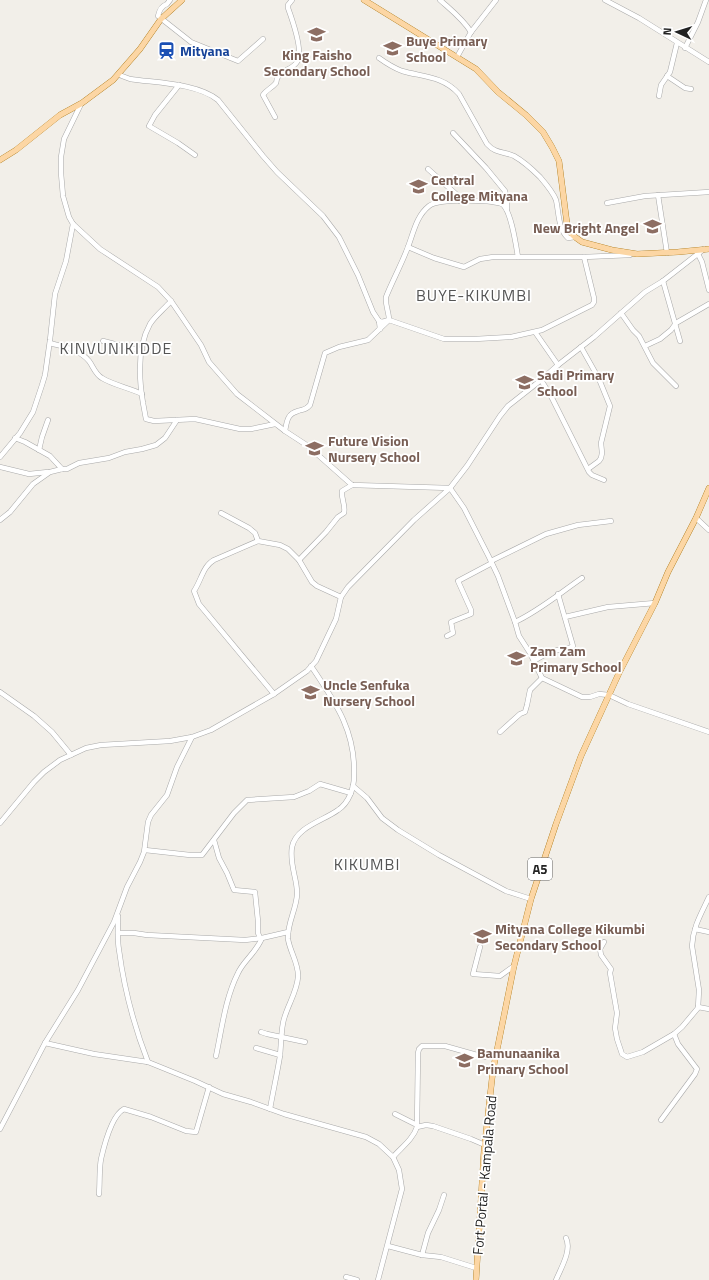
<svg xmlns="http://www.w3.org/2000/svg" width="709" height="1280" font-family="'Titillium Web',sans-serif">
<style>
.lines{fill:none;stroke-linecap:round;stroke-linejoin:round}
.minor-casing{stroke:#a9a9a9;stroke-width:5.5}
.major-casing{stroke:#a06b00;stroke-width:6}
.minor{stroke:#fff;stroke-width:4.5}
.major{stroke:#fcd6a4;stroke-width:5.5}
.labels{text-anchor:middle;dominant-baseline:central;stroke-width:3.5;stroke-linejoin:round;paint-order:stroke}
.shield{fill:#fff;stroke:#646464;stroke-width:1}
.shield-label{font-size:13px;font-weight:bold;fill:#222}
.education-label{font-size:14px;font-weight:bold;fill:#785e54;stroke:#fff;text-anchor:start}
.transit-label{font-size:14px;font-weight:bold;fill:#164399;stroke:#fff;text-anchor:start}
.street-label{font-size:14px;fill:#222;stroke:#fff}
.quarter-label{font-size:16px;letter-spacing:1px;fill:#555;stroke:#fff}
</style>
<rect width="100%" height="100%" fill="#f2efe9"/>
<g class="lines">
<defs>
<g id="minor">
<path d="M170 0 167 4C161 6 159 11 158 16L191 42 238 61 263 39"/>
<path d="M440 0C451 10 463 19 471 32"/>
<polyline points="605,0 639,18 709,62"/>
<polyline points="685,48 698,22 706,0"/>
<polyline points="457,57 471,32 496,0"/>
<path d="M379 58C386 63 394 68 402 71 423 77 443 76 459 94L487 144C496 154 503 151 514 156 523 161 533 170 540 177 546 184 553 192 556 200 559 213 558 229 568 238L575 237"/>
<path d="M119 74 122 76 130 79C156 83 197 83 218 100L263 156 277 172 323 216 339 237 358 275 373 312 379 321 380 329"/>
<polyline points="667,76 685,88 691,89"/>
<polyline points="179,85 155,115 149,126 178,143 195,155"/>
<polyline points="659,96 661,85 670,72 677,43"/>
<polyline points="81,104 64,139 61,157 61,173 63,196 69,217 73,224 100,249 158,287 171,301 182,317 201,345 209,362 237,394 285,431 308,446 352,485 450,488 464,508 489,557 498,576 515,622 519,636 530,653 542,678 582,697 590,697 599,694 609,695 628,704 709,732"/>
<path d="M275 117 263 95C266 90 272 88 276 83 277 81 276 79 278 77 282 70 293 69 297 62 304 52 292 19 288 8V5L292 0"/>
<polyline points="453,133 486,168 505,191 507,201 507,210"/>
<polyline points="428,169 456,194 460,201"/>
<polyline points="658,195 667,253"/>
<polyline points="607,203 645,196 709,192"/>
<polyline points="408,247 434,258 464,267 480,259 493,257 584,257 630,255"/>
<polyline points="698,254 702,262 709,290"/>
<polyline points="663,281 680,341"/>
<path d="M171 301C164 309 155 316 150 324 137 347 139 379 143 403 144 408 145 414 146 419L154 421 195 419 240 429H251L275 424"/>
<polyline points="621,313 633,330 639,336 653,363 676,386"/>
<polyline points="379,321 382,322 389,320 444,339 475,339 511,337 542,330 592,305 594,302 594,298 584,257"/>
<polyline points="535,332 558,365"/>
<polyline points="103,341 142,351"/>
<path d="M50 343C63 347 79 349 89 361 93 366 95 374 102 378 113 385 130 388 142 394"/>
<polyline points="645,346 660,339 671,330 676,323 709,304"/>
<polyline points="581,347 599,379 610,406 601,443 602,453 601,458 599,461 588,469"/>
<polyline points="541,380 552,398 589,472 592,475 604,480"/>
<path d="M285 431C287 421 287 414 298 411 304 409 306 410 310 405L325 353 339 347 368 340 389 320C389 312 385 305 386 297 392 282 400 267 406 252 413 236 415 217 429 206 439 198 490 200 502 204 511 210 516 245 518 257"/>
<polyline points="15,438 25,442 50,456 62,469"/>
<polyline points="39,450 42,437 48,420"/>
<polyline points="0,457 20,433 33,412 42,385 45,375 50,340 55,294 66,261 73,224"/>
<polyline points="0,467 29,474 48,472"/>
<polyline points="221,513 249,528 255,533 258,541"/>
<polyline points="696,518 709,530"/>
<polyline points="0,520 10,512 33,484 50,472 62,469 67,469 79,463 109,458 125,452 142,449 156,445 165,438 177,420"/>
<path d="M299 560 326 532 338 517 344 513C346 506 341 499 342 491L352 485"/>
<polyline points="491,561 546,534 578,525 611,521"/>
<polyline points="565,617 608,607 655,603"/>
<path d="M515 622C539 611 560 593 582 578"/>
<polyline points="447,636 453,633 451,622 471,614 471,610 458,581 492,563"/>
<path d="M534 661C540 657 547 653 554 651 560 649 568 650 573 646L558 594"/>
<polyline points="0,692 34,716 52,732 71,755"/>
<path d="M274 694 199 604 194 591C201 581 203 566 214 560L258 541 280 545 288 549 299 560 312 582 317 586 341 597"/>
<polyline points="500,732 520,714 525,712 527,705 530,690 542,678"/>
<polyline points="353,786 367,798 382,818 398,830 439,855 506,891 531,899"/>
<polyline points="0,823 34,782 44,772 60,760 86,748 101,745 170,741 192,737 211,730 274,694 307,671 316,661 336,619 341,597 348,587 414,520 450,488 467,466 500,416 508,406 541,380 558,365 594,337 645,292 663,281 704,249"/>
<polyline points="214,840 219,858 227,873 234,890 255,892 258,921 258,933 260,938"/>
<polyline points="145,850 190,855 202,855 234,813 247,800 294,797 309,791 320,784 351,793"/>
<path d="M118 916C118 927 117 939 119 950 124 988 134 1026 148 1062"/>
<polyline points="695,929 709,932"/>
<polyline points="118,933 134,933 147,935 245,940 262,938 288,932"/>
<path d="M604 942 600 949 601 955 611 969 610 973 617 1013 615 1028 617 1039 622 1054 627 1057 643 1052 674 1034 682 1027 698 1008 699 990 692 946C693 927 701 914 709 897"/>
<polyline points="480,947 473,974 500,976 514,966"/>
<polyline points="698,1007 709,1009"/>
<polyline points="261,1032 267,1034 305,1042"/>
<polyline points="45,1043 94,1054 148,1062 195,1081 223,1094 251,1102 284,1114 366,1137 379,1144 393,1157 399,1170 402,1189 378,1280"/>
<polyline points="256,1048 280,1055"/>
<path d="M216 1056C222 1028 225 999 238 973 244 960 256 953 262 938"/>
<path d="M270 1109C273 1092 277 1074 280 1056 281 1045 281 1034 283 1023 286 1007 297 993 298 977 299 964 290 952 288 939 287 924 296 910 297 895 298 880 289 865 292 847 296 827 323 821 338 810 349 803 354 788 354 776 356 731 335 702 311 666"/>
<polyline points="395,1114 417,1125"/>
<polyline points="661,1120 695,1074 697,1069 678,1044 674,1034"/>
<polyline points="417,1127 426,1125 433,1126 471,1139 485,1145"/>
<polyline points="0,1129 45,1043 78,990 114,922 127,887 140,862 144,852 148,822 151,815 167,795 177,767 192,737"/>
<path d="M393 1157C402 1147 413 1139 417 1127L418 1053 419 1049 422 1046H445L484 1057 496 1054"/>
<path d="M99 1194C100 1183 99 1170 101 1159 104 1146 112 1115 124 1109L151 1117 186 1131 196 1132 209 1087"/>
<polyline points="388,1246 422,1255 441,1257 476,1268"/>
<polyline points="422,1255 428,1233 439,1210 444,1195"/>
<polyline points="346,1277 357,1280"/>
<path d="M556 1280C561 1268 572 1250 566 1238"/>
</g>
<g id="major">
<polyline points="364,0 476,69 498,92 526,115 543,132 552,147 559,161 567,224 571,233 575,237 582,242 612,250 637,254 678,252 709,249"/>
<polyline points="0,160 16,150 60,115 82,103 113,80 140,49 161,19 182,0"/>
<polyline points="476,1280 484,1151 493,1070 514,966 531,899 556,824 581,756 619,673 655,603 668,572 696,518 709,488"/>
</g>
</defs>
<use href="#minor" class="minor-casing"/>
<use href="#major" class="major-casing"/>
<use href="#minor" class="minor"/>
<use href="#major" class="major"/>
</g>
<defs>
<symbol id="school-bare" viewBox="-9 -9 18 18"><path d="M0-5L7-2L0 1L-7-2ZM-4 1L0 2.5L4 1V4Q0 6-4 4Z" fill="#8d6e63" stroke="#fff" stroke-width="2.5" paint-order="stroke"/></symbol>
<symbol id="station-bare" viewBox="-9 -9 18 18"><path d="M-3-6H3Q5-6 5-4V2Q5 4 3 4L4.5 6H3L1.5 4h-3L-3 6H-4.5L-3 4Q-5 4-5 2V-4Q-5-6-3-6ZM-3.5-4v3h7v-3ZM-3.5 1v1.5H-2V1ZM2 1v1.5H3.5V1Z" fill="#1a4fb4" stroke="#fff" stroke-width="2.5" paint-order="stroke"/></symbol>
</defs>
<g fill-rule="evenodd">
<use href="#school-bare" x="304" y="22" width="25" height="25"/>
<use href="#school-bare" x="380" y="36" width="25" height="25"/>
<use href="#station-bare" x="154" y="38" width="25" height="25"/>
<use href="#school-bare" x="406" y="174" width="25" height="25"/>
<use href="#school-bare" x="640" y="214" width="25" height="25"/>
<use href="#school-bare" x="512" y="370" width="25" height="25"/>
<use href="#school-bare" x="302" y="436" width="25" height="25"/>
<use href="#school-bare" x="504" y="646" width="25" height="25"/>
<use href="#school-bare" x="298" y="680" width="25" height="25"/>
<use href="#school-bare" x="470" y="924" width="25" height="25"/>
<use href="#school-bare" x="452" y="1048" width="25" height="25"/>
</g>
<g class="labels">
<rect class="shield" x="528" y="858" width="24" height="22" rx="3"/>
<g class="shield-label">
<text x="540" y="869">A5</text>
</g>
<g class="education-label">
<text x="406" y="40">Buye Primary<tspan x="406" dy="16">School</tspan></text>
<text x="317" y="54" text-anchor="middle">King Faisho<tspan x="317" dy="16">Secondary School</tspan></text>
<text x="431" y="179">Central<tspan x="431" dy="16">College Mityana</tspan></text>
<text x="639" y="227" text-anchor="end">New Bright Angel</text>
<text x="537" y="374">Sadi Primary<tspan x="537" dy="16">School</tspan></text>
<text x="328" y="440">Future Vision<tspan x="328" dy="16">Nursery School</tspan></text>
<text x="530" y="650">Zam Zam<tspan x="530" dy="16">Primary School</tspan></text>
<text x="323" y="684">Uncle Senfuka<tspan x="323" dy="16">Nursery School</tspan></text>
<text x="495" y="928">Mityana College Kikumbi<tspan x="495" dy="16">Secondary School</tspan></text>
<text x="477" y="1052">Bamunaanika<tspan x="477" dy="16">Primary School</tspan></text>
</g>
<g class="transit-label">
<text x="180" y="50">Mityana</text>
</g>
<g class="street-label">
<text transform="translate(484 1175) rotate(-85)">Fort Portal - Kampala Road</text>
</g>
<g class="quarter-label">
<text x="474" y="295">BUYE-KIKUMBI</text>
<text x="116" y="348">KINVUNIKIDDE</text>
<text x="367" y="864">KIKUMBI</text>
</g>
</g>
<g transform="translate(677 32) rotate(274)" stroke="#ffffff" stroke-width="3" paint-order="stroke">
<path d="M0-3L7 15L0 10L-7 15Z" fill="#222222"/>
<text y="-6" font-size="11" font-weight="bold" text-anchor="middle" fill="#222222">N</text>
</g>
</svg>
